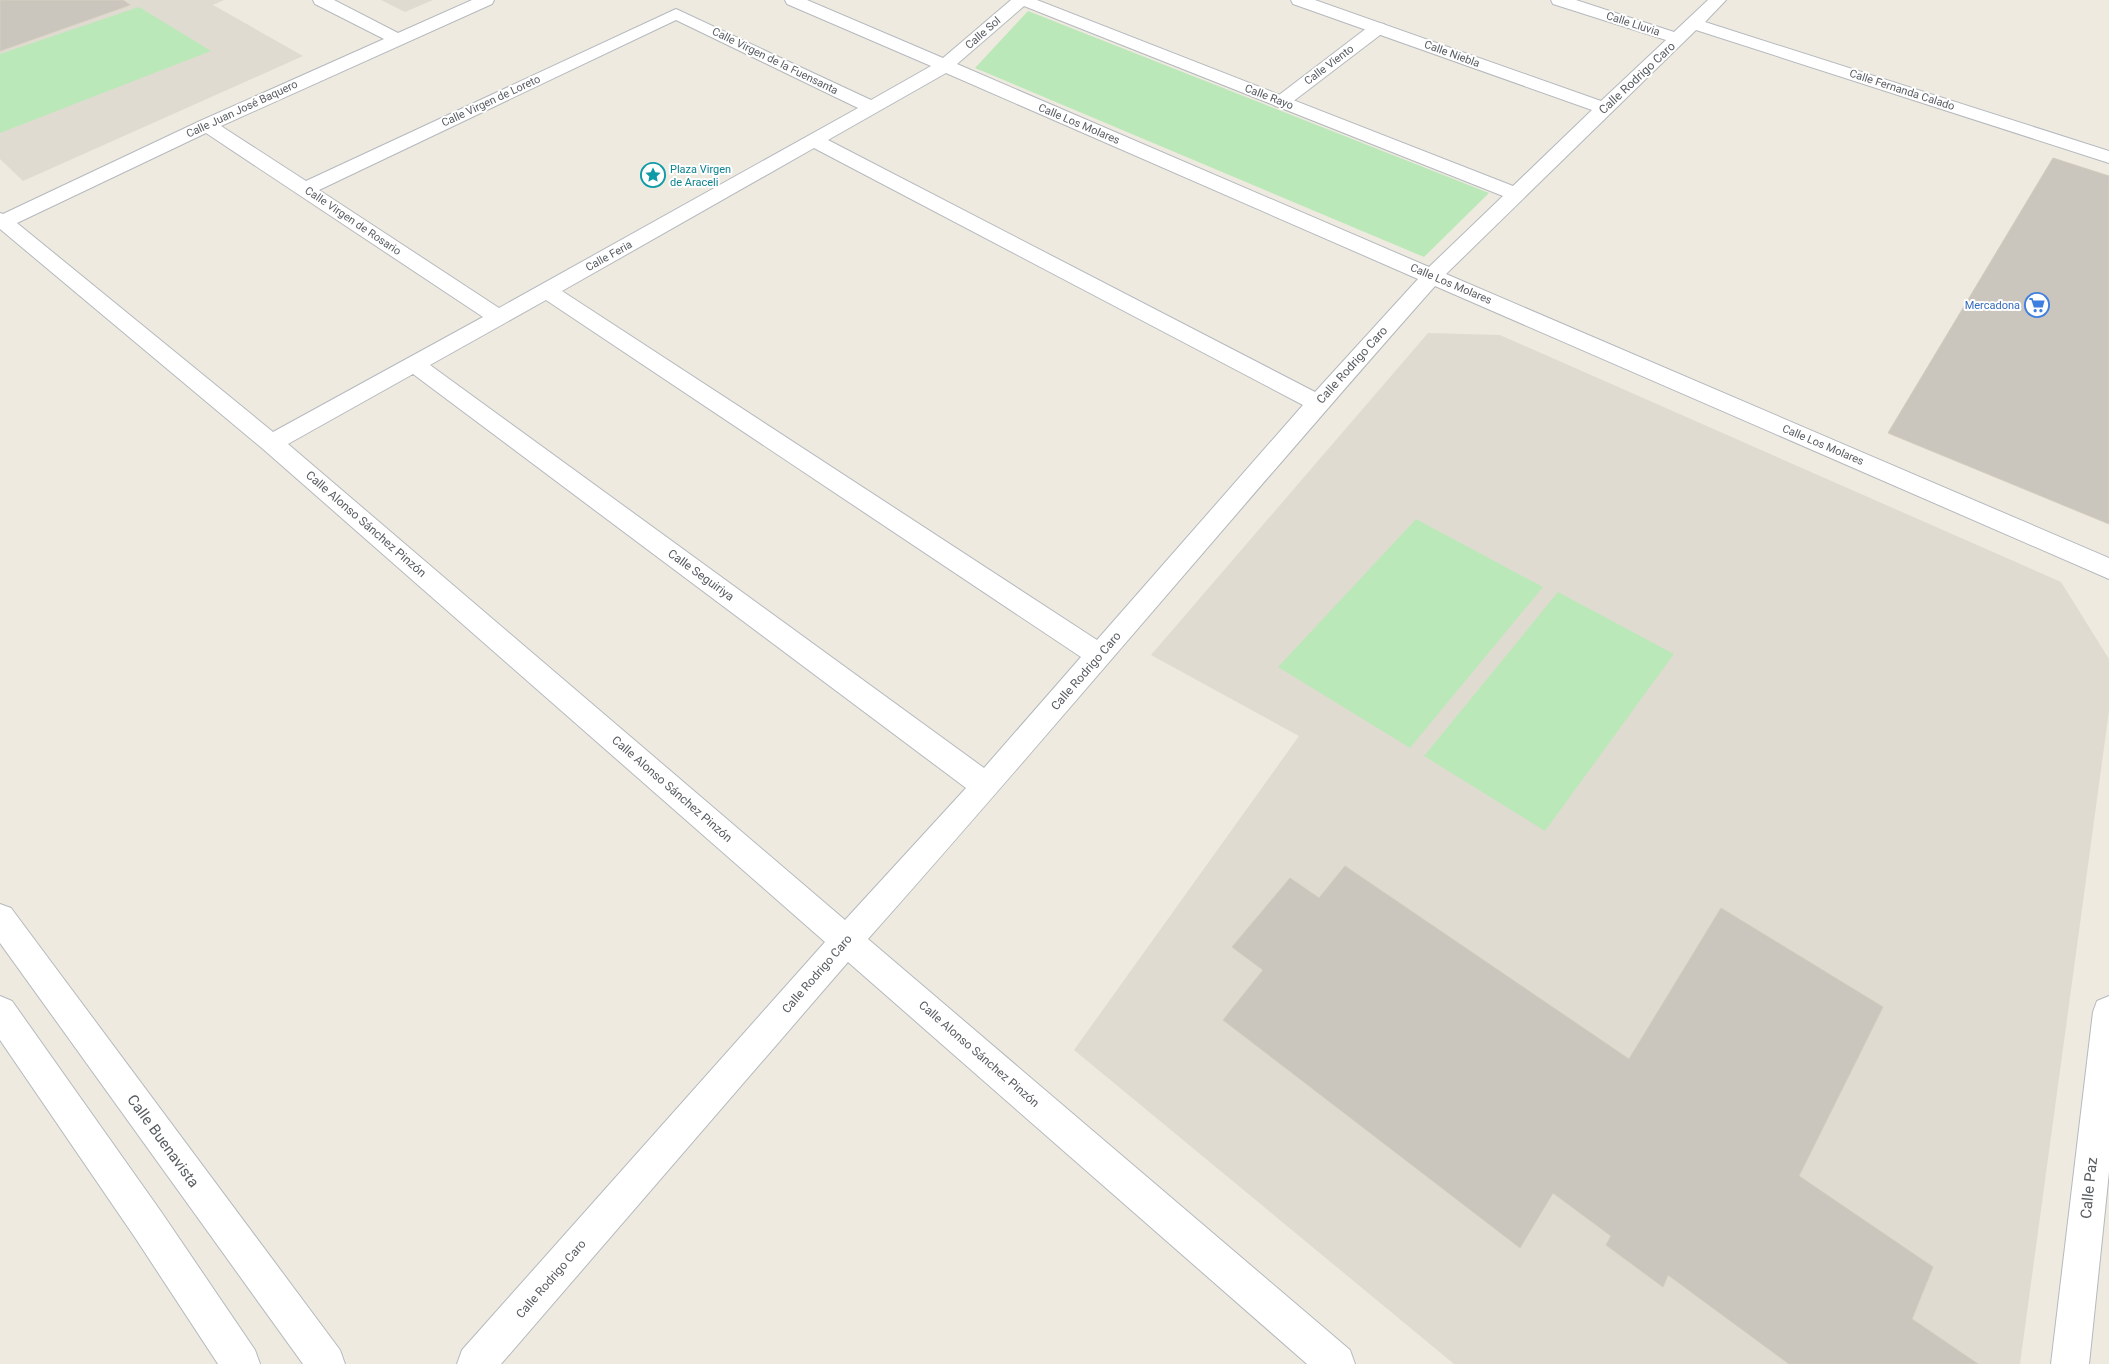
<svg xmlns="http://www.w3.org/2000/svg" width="2109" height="1364" font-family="Roboto,sans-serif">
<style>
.education{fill:#e0dbd0}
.green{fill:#bbe8b8}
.building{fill:#cac6be;stroke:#d3cbbd}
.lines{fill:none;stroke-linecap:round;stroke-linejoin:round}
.pedestrian-casing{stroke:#b5b9be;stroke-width:2}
.minor-casing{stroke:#b5b9be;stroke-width:2}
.pedestrian{fill:#fff;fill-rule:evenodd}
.minor{fill:#fff;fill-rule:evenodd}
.labels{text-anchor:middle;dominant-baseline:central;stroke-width:4;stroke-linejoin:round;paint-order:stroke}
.far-street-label{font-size:11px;fill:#585d62;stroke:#fff}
.far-culture-label{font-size:11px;fill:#0d838f;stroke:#fff;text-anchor:start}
.far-shop-label{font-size:11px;fill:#366cbe;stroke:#fff;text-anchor:end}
.street-label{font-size:12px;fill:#585d62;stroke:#fff}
.near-street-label{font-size:15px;fill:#585d62;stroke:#fff}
</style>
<rect width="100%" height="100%" fill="#eeeadf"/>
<g class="education">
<polygon points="0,0 224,0 213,5 303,56 23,181 0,159"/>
<polygon points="381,0 433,0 405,12"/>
<polygon points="1428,333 1500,335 2061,582 2109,659 2109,711 2020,1364 1454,1364 1074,1050 1299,736 1151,655"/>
</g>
<g class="green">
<polygon points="139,7 211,51 0,133 0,54"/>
<polygon points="1028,11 1489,193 1424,257 975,68"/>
<polygon points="1416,519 1543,587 1410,748 1278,667"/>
<polygon points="1558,592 1674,654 1545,831 1424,756"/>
</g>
<g class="building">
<polygon points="0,0 123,0 130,5 0,51"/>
<polygon points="2053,158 2109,176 2109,524 1888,433"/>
<polygon points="1345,866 1629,1059 1721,908 1883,1007 1799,1176 1933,1267 1912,1319 1978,1364 1789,1364 1668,1275 1663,1287 1606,1245 1611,1236 1553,1193 1520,1248 1223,1020 1263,970 1232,947 1290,878 1319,898"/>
</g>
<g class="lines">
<defs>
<polygon id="pedestrian" points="1378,23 1384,24 1386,28 1384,32 1287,106 1281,107 1275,106 1272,102 1275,98 1372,24"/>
<g id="minor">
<path d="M313 0H334L398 33 472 0H494L492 4 221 126 306 181 676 9 871 100 931 66 787 4 785 0H807L943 58 1011 0H1037L1513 186 1592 110 1293 4 1291 0H1315L1601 101 1666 40 1553 4 1551 0H1576L1674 32 1708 0H1726L1705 22 2109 151V163L1696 30 1446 274 2109 558V579L1435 286C1244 502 1059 724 868 939L1350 1350 1355 1364H1307L848 962 501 1364H457L462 1350 825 942 263 449 0 229V213L3 214 200 121 384 39 315 4ZM1024 6 1503 196 1429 267 957 64ZM676 20 858 108 499 308 319 190ZM946 73 1418 279 1315 392 828 140ZM206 133 483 317 273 432 17 223ZM814 148 1303 405 1097 640 562 291ZM546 300 1081 657 984 768 430 365ZM413 374 966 788 845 920 288 444Z"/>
<polygon points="0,904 11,908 340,1350 345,1364 303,1364 0,943"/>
<polygon points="0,996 12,1001 162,1213 255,1350 260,1364 218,1364 136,1239 0,1040"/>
<polygon points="2109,996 2109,1172 2089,1364 2051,1364 2093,1012 2097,1001"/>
</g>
</defs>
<use href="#pedestrian" class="pedestrian-casing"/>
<use href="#minor" class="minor-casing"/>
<use href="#pedestrian" class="pedestrian"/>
<use href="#minor" class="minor"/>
</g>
<defs>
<symbol id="sight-ring" viewBox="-11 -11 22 22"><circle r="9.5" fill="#fff" stroke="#0f9aa8" stroke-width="1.5"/><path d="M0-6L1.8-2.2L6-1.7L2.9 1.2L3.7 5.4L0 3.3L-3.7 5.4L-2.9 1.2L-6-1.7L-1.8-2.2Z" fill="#0f9aa8"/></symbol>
<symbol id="supermarket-ring" viewBox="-11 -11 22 22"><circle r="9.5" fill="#fff" stroke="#3f7fe0" stroke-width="1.5"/><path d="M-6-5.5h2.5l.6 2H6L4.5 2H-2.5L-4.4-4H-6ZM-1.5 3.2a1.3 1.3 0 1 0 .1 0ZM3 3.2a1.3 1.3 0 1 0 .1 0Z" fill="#3f7fe0"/></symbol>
</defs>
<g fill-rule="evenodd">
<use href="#sight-ring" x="639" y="161" width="28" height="28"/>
<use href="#supermarket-ring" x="2023" y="291" width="28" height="28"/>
</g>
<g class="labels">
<g class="far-street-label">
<text transform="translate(1633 24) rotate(18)">Calle Lluvia</text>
<text transform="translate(983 33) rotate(-41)">Calle Sol</text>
<text transform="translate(1452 54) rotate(20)">Calle Niebla</text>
<text transform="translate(775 61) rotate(26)">Calle Virgen de la Fuensanta</text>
<text transform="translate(1329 65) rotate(-37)">Calle Viento</text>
<text transform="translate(1902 90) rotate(18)">Calle Fernanda Calado</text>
<text transform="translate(1269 97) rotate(21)">Calle Rayo</text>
<text transform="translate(491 101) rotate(-25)">Calle Virgen de Loreto</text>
<text transform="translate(242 109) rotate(-25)">Calle Juan José Baquero</text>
<text transform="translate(1079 124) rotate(23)">Calle Los Molares</text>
<text transform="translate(353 221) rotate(34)">Calle Virgen de Rosario</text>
<text transform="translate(609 256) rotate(-29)">Calle Feria</text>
<text transform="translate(1451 284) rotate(23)">Calle Los Molares</text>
<text transform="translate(1823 445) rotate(23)">Calle Los Molares</text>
</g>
<g class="far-culture-label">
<text x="670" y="169">Plaza Virgen<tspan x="670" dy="13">de Araceli</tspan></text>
</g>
<g class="far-shop-label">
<text x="2020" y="305">Mercadona</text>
</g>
<g class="street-label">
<text transform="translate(1637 78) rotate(-43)">Calle Rodrigo Caro</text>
<text transform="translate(1352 365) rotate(-48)">Calle Rodrigo Caro</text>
<text transform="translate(366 524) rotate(41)">Calle Alonso Sánchez Pinzón</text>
<text transform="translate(701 575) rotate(36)">Calle Seguiriya</text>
<text transform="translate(1086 671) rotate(-49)">Calle Rodrigo Caro</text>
<text transform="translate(672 789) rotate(41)">Calle Alonso Sánchez Pinzón</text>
<text transform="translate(817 974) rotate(-49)">Calle Rodrigo Caro</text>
<text transform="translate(979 1054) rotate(41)">Calle Alonso Sánchez Pinzón</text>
<text transform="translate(551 1279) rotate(-49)">Calle Rodrigo Caro</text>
</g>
<g class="near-street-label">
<text transform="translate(163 1141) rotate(54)">Calle Buenavista</text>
<text transform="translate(2089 1188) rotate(-84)">Calle Paz</text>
</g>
</g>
</svg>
